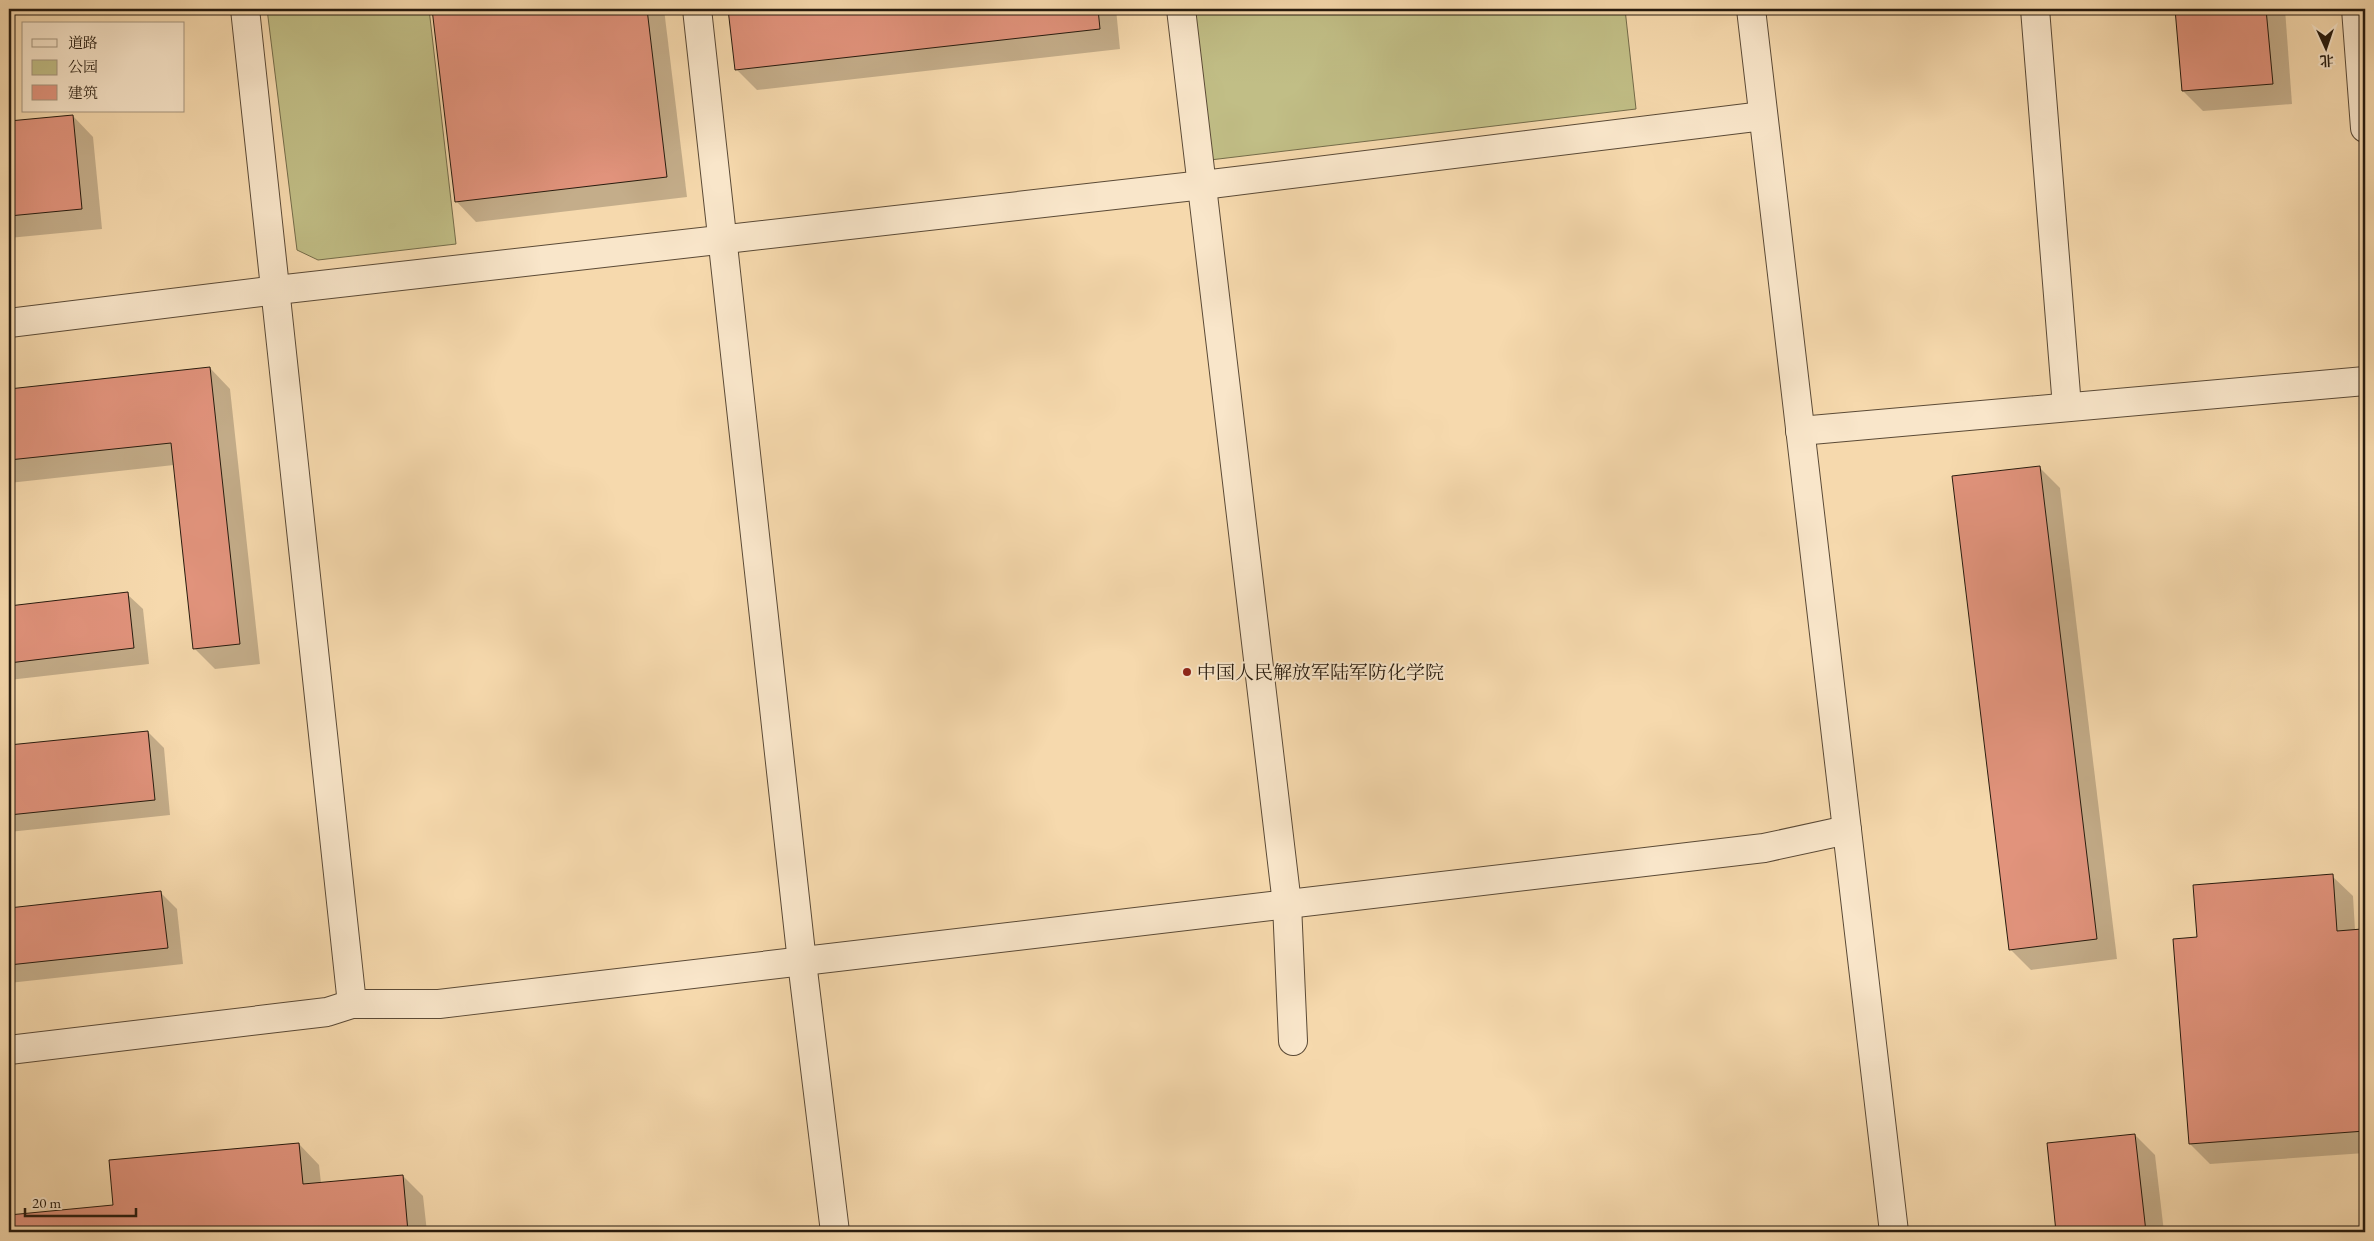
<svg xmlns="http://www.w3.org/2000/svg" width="2374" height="1241" font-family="'EB Garamond','Noto Serif SC',serif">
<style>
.green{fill:#c1be86;stroke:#746c4a}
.shadow{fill:#0003}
.building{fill:#e1937c;stroke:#271b0e}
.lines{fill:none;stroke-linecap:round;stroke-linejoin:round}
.minor-casing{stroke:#5b4a36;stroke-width:30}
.minor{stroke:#f9e6ca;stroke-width:28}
.poi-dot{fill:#8f2418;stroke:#f9e6ca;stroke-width:2}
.labels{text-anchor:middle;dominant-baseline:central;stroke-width:4;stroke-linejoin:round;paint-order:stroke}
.poi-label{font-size:19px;fill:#271b0e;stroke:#f9e6ca;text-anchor:start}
</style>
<rect width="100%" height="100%" fill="#f6d9ad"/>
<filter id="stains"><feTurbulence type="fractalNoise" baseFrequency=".004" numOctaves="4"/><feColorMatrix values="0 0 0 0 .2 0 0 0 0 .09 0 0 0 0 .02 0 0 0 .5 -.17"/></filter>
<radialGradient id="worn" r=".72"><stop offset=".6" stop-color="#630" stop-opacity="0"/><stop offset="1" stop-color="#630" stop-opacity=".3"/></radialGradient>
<g class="green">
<polygon points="267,9 429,9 456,244 318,260 297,250"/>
<polygon points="1193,9 1625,9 1636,109 1210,160"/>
</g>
<g class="shadow">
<polygon points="433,9 664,9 687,197 476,222 456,201"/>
<polygon points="729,9 1116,9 1120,49 757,90 736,69"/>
<polygon points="2176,9 2285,9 2292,104 2203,111 2183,91"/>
<polygon points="73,116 93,137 102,229 9,238 9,122"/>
<polygon points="210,368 230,389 260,664 215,669 194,648 174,465 9,483 9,390"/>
<polygon points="2039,467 2060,488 2117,959 2031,970 2010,949"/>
<polygon points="127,594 143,609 149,664 9,680 9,607"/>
<polygon points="148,732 164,748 170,815 9,832 9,746"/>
<polygon points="2332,876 2353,896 2355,930 2361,930 2365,934 2365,1153 2210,1164 2190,1144 2199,938"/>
<polygon points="161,893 177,909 183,964 9,983 9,910"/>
<polygon points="2135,1135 2155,1155 2164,1232 2058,1232 2048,1144"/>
<polygon points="299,1144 319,1165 321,1183 403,1176 423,1196 427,1232 9,1232 9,1216 115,1207"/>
</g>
<g class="building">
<polygon points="432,9 647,9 667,177 455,202"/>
<polygon points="728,9 1098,9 1100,29 735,70"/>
<polygon points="2175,9 2266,9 2273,84 2182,91"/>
<polygon points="73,115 82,209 9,216 9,121"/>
<polygon points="210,367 240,644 193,649 171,443 9,460 9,389"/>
<polygon points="2040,466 2097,939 2009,950 1952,476"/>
<polygon points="128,592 134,648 9,663 9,606"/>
<polygon points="148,731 155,800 9,815 9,745"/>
<polygon points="2333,874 2337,931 2362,929 2365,978 2365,1131 2189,1144 2173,939 2197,937 2193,885"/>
<polygon points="161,891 168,948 9,965 9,908"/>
<polygon points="2135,1134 2146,1232 2056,1232 2047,1143"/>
<polygon points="299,1143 303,1184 403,1175 408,1232 9,1232 9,1215 113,1205 109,1160"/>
</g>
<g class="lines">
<defs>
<g id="minor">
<polyline points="245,9 352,1004"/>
<polyline points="697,9 802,962 835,1232"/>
<polyline points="1181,9 1287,904 1293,1041"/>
<polyline points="1751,9 1894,1232"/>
<polyline points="2035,9 2067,407"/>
<polyline points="2356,9 2365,128"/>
<polyline points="9,323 277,290 1203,185 1763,116"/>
<polyline points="1800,431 2365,381"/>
<polyline points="9,1050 327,1012 352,1004 439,1004 1764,848 1847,830"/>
</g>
</defs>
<use href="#minor" class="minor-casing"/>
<use href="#minor" class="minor"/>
</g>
<circle class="poi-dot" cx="1187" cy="672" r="5"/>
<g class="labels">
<g class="poi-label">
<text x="1197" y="672">中国人民解放军陆军防化学院</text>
</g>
</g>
<rect width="2374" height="1241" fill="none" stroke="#f6d9ad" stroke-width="30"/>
<rect x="10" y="10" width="2354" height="1221" fill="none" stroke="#271b0e" stroke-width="2.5"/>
<rect x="15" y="15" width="2344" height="1211" fill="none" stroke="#271b0e"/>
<rect x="22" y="22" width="162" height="90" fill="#f9e6ca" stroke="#a5957f"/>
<rect x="32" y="39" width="25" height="8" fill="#f9e6ca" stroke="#a5957f"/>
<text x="68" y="48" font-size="15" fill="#271b0e">道路</text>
<rect x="32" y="60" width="25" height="15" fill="#c1be86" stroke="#a5957f"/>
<text x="68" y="72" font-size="15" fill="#271b0e">公园</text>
<rect x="32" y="85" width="25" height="15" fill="#e1937c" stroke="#a5957f"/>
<text x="68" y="98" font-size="15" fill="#271b0e">建筑</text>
<g transform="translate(2326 48) rotate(177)" stroke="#f9e6ca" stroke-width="4" paint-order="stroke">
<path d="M0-4L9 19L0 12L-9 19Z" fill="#271b0e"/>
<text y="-8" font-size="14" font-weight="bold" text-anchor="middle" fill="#271b0e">北</text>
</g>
<path d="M25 1208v8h111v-8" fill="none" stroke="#271b0e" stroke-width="2.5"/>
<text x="32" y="1208" font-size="15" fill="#271b0e" stroke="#f9e6ca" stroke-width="4" paint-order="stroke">20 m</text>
<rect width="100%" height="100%" filter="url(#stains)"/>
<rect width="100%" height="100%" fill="url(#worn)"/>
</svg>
